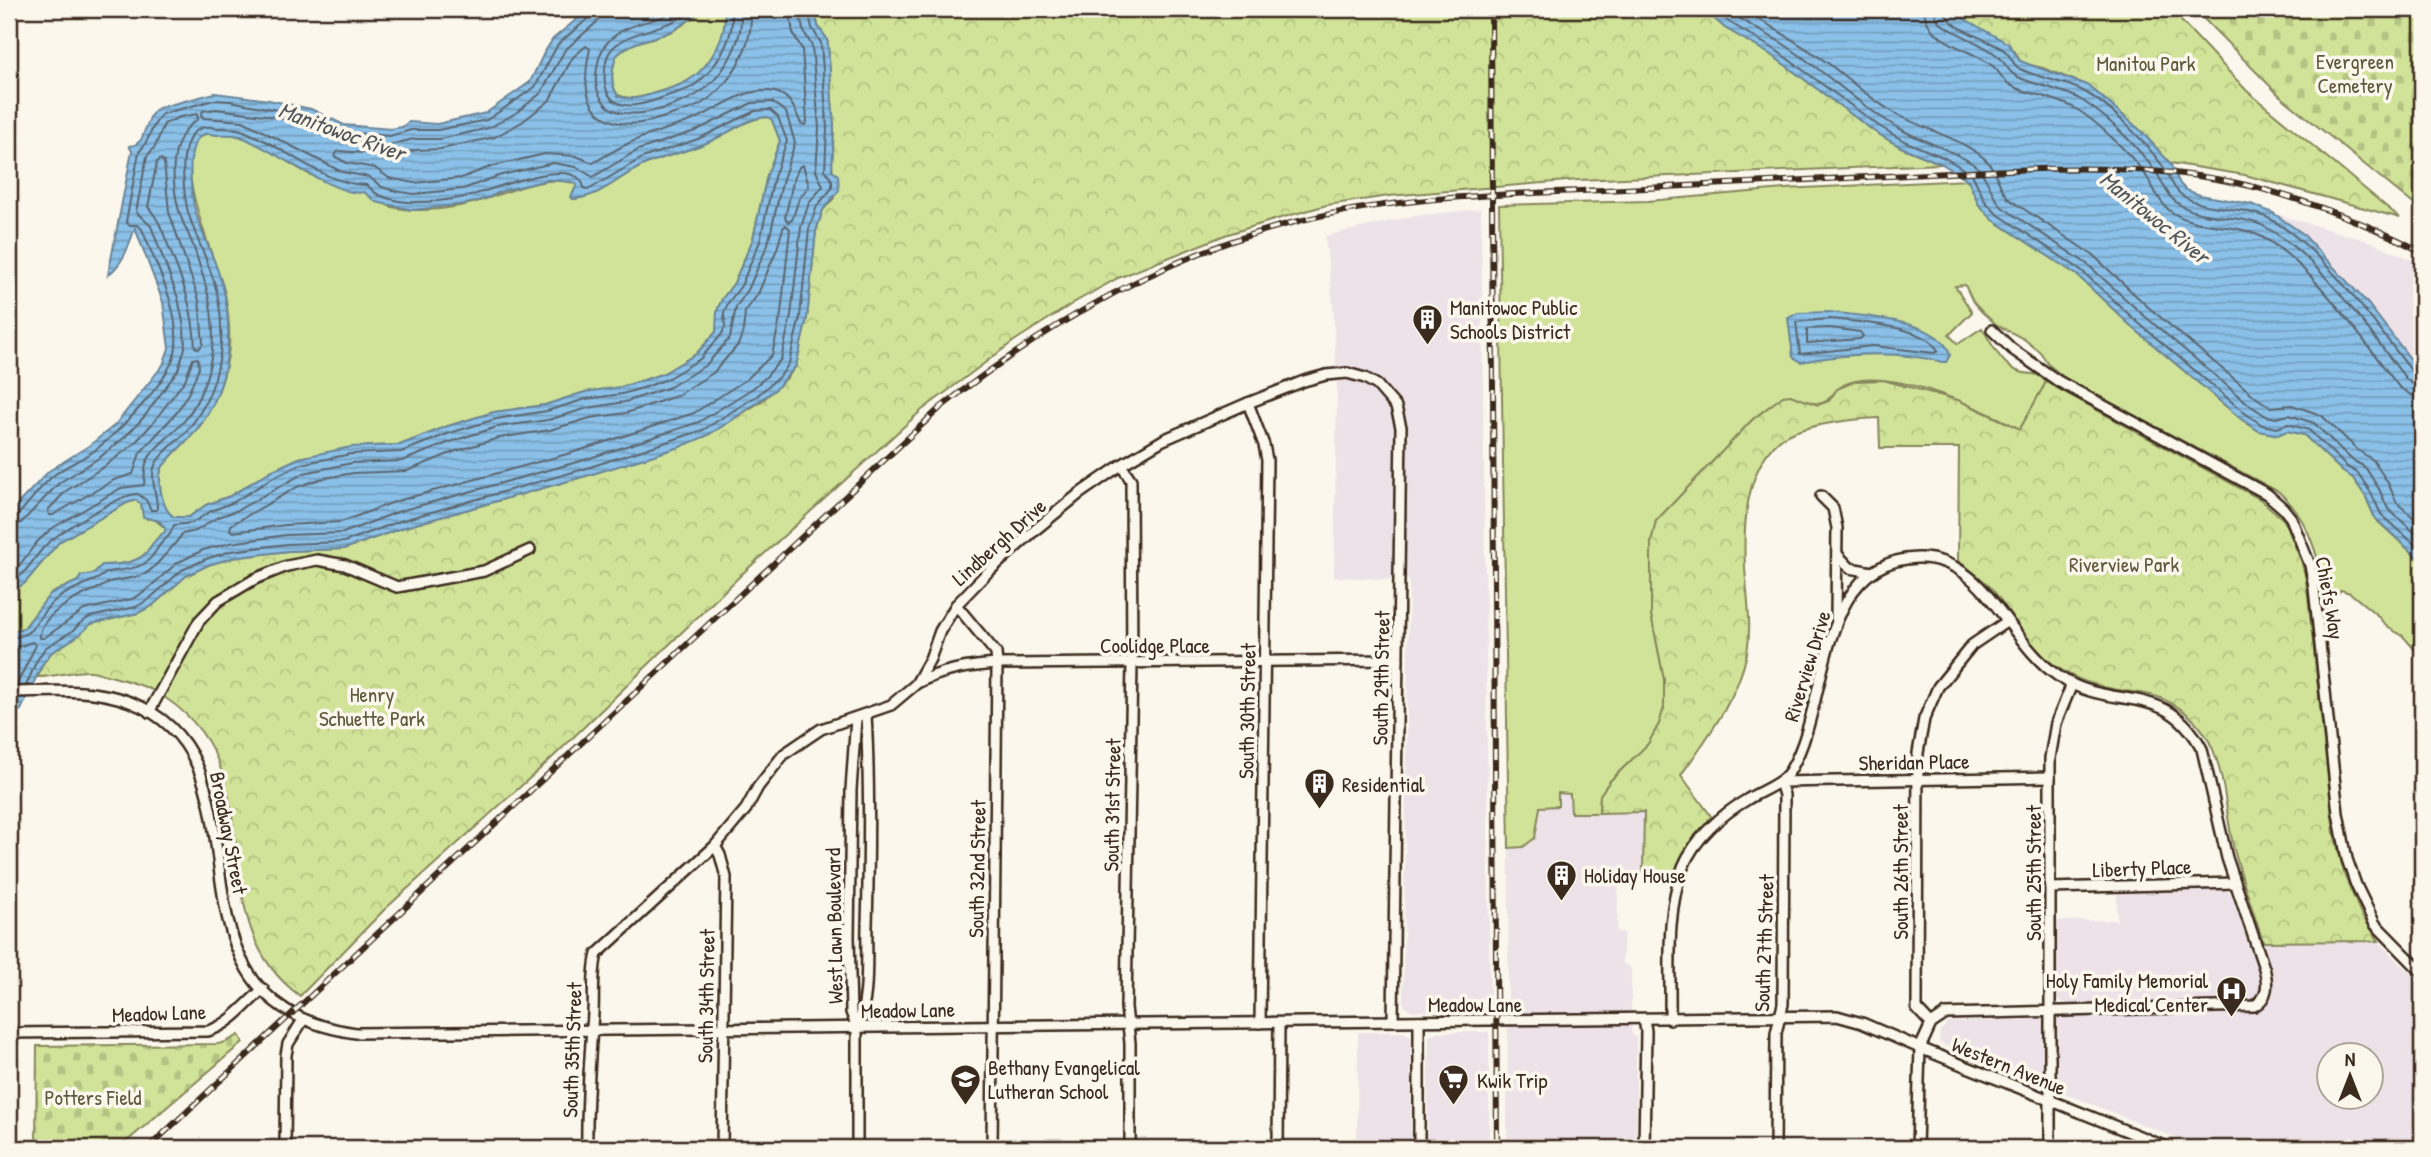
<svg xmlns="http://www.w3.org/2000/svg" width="2431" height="1157" font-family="'Patrick Hand',sans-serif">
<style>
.built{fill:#ede2e8;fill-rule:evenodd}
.grass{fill:#d1e398;stroke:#86865b;stroke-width:2}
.forest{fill:url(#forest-crowns);stroke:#86865b;stroke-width:2}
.cemetery{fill:url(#cemetery-stones);stroke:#86865b;stroke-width:2}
.water{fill:url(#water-rules);stroke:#6b8598;stroke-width:2;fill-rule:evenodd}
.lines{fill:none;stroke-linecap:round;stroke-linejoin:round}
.shore{stroke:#5b666f;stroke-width:2}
.minor-casing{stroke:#3b2a1e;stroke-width:14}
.minor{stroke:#fbf7ec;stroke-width:9}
.rail-casing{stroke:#3b2a1e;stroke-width:6}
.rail{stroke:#fbf7ec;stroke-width:3.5;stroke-dasharray:10;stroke-linecap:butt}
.labels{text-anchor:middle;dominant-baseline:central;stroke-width:7;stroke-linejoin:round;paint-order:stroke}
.park-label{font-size:21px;fill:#60583c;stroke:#fbf7ec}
.poi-label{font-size:21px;fill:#3b2a1e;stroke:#fbf7ec;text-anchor:start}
.street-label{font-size:21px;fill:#3b2a1e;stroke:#fbf7ec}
.water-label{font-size:23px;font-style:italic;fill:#53575b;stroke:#fbf7ec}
</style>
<defs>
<pattern id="forest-crowns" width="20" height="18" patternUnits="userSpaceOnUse" patternTransform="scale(1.75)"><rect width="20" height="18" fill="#d1e398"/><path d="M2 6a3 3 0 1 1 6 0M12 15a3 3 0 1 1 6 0" fill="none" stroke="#b4c383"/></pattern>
<pattern id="cemetery-stones" width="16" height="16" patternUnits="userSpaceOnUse" patternTransform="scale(1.75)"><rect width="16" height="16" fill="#d1e398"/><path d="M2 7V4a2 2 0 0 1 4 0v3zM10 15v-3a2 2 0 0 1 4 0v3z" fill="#b4c383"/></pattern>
<pattern id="water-rules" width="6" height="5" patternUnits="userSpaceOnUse" patternTransform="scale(1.75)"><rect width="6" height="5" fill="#8bc1e9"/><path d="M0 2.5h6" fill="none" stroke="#739dbc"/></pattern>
</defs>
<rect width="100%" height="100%" fill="#fbf7ec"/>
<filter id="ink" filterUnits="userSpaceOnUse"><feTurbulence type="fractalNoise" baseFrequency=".0143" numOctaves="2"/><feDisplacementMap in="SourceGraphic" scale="14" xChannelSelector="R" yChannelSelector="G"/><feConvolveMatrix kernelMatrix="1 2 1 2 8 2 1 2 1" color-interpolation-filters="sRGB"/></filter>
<g filter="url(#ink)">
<g class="built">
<polygon points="1481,209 1490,1011 1413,1011 1405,1007 1403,1001 1409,580 1334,577 1337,388 1333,303 1325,236 1414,216"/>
<polygon points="2273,213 2371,242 2422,264 2422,374 2368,304 2322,252 2302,233"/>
<polygon points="1558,793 1570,793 1571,813 1644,812 1642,872 1619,872 1617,932 1624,932 1622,963 1631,968 1631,1032 1636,1038 1636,1148 1507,1148 1509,848 1523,847 1540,807"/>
<path d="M2226 890 2232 896 2248 942 2378 941 2397 961 2422 981V1148H2201L1939 1043 1940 1031 1949 1022 2066 1018V1003L2058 1000 2056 995 2057 921 2117 920V892ZM2330 1056H2372V1098H2330Z"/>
<polygon points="1358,1032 1403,1032 1411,1036 1411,1132 1427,1133 1429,1036 1437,1032 1489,1032 1489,1148 1357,1148"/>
</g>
<g class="grass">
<path d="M705 9H724C729 35 709 70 686 82 676 87 665 90 655 93 643 97 630 101 618 95 609 83 612 70 616 56 633 40 646 41 667 33 682 28 692 17 705 9Z"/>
<path d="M769 117 772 120 780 141 767 175 753 239 734 283 722 299 717 311 718 326 716 332 696 354 664 373 644 380 621 387 585 392 545 405 494 412 448 426 400 445 369 446 299 458 271 471 230 496 206 505 189 517H174C161 509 158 483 161 469 171 454 186 443 197 430 215 407 226 376 229 347 230 330 228 310 225 294 219 267 165 152 203 135 207 133 228 134 234 135 261 140 285 162 309 174 326 182 347 184 364 192 374 196 382 204 392 207 420 214 459 208 486 199 510 191 553 172 577 185L573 193V199C604 196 618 176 646 164 668 155 692 150 713 140 731 132 749 117 769 117Z"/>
<path d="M1968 180 1979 205 1992 219 2077 275 2130 325 2241 419 2259 431H2287L2304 435 2343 472 2353 478 2366 497 2375 519 2422 562V658L2403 636 2387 627 2377 615 2350 593 2341 590 2333 599 2334 617 2329 622C2322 574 2316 525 2279 492L2066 379 2049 365 2040 352 2024 339 1997 325 1983 313 1973 302 1965 285 1955 286 1972 312 1949 335 1958 344 1982 328C1991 342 2002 367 2020 372 2033 376 2035 370 2046 382L2020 429C1980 408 1901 372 1856 381 1820 388 1840 418 1790 395L1771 405 1753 419 1656 521 1651 543V614L1664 679V708L1659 724 1648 744 1610 781 1600 795 1599 813H1571L1570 794 1558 793V806L1540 807 1535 838 1523 847 1509 848 1499 205 1648 201 1784 189Z"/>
<path d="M136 500 141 504 147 519 153 518 165 528V532C155 538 152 545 146 553 136 564 116 565 102 565L93 574 81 576 78 581 50 594 24 628 9 632V593L25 583 59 542 127 503Z"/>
</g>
<g class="forest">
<path d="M815 9H1703L1725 28 1773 56 1875 132 1901 147 1942 164 1579 180 1389 196 1327 205 1277 219 1225 235 1118 278 1075 302 1014 341 922 410 742 574 552 758 384 910 300 996C192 918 284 766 156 692 139 683 124 680 106 675 101 674 96 671 91 671 73 670 56 677 38 677L42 665 51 653 79 635 91 624 138 613 152 606 186 576 208 565 232 558 288 551 344 549 405 527 586 476 706 436 762 401 787 378 796 366 807 318 816 231 823 210 834 198 832 161 834 127 828 45 827 39 818 26Z"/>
<polygon points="1947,9 2170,9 2247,91 2400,218 2245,175 2170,163 2140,130 2089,86 2043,68 2026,64 2020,61 2014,50"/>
<path d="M1883 380 1958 400 2020 429 2046 382 2260 499 2284 520 2301 560 2306 579 2334 833 2345 877 2362 916 2379 941 2263 942C2253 910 2241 878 2233 845 2221 791 2227 732 2169 702 2152 692 2132 693 2113 689 2090 685 2068 676 2050 662 2023 644 2012 612 1991 588 1981 577 1970 569 1958 561L1959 448H1880L1879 418C1855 419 1794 425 1777 442 1745 473 1743 527 1745 568 1747 597 1752 625 1747 653 1738 698 1707 738 1681 775L1711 816 1673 873 1643 872 1644 812 1599 813 1600 795 1610 781 1648 744 1659 724 1664 708V679L1651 614V543L1656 521 1753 419 1783 396 1790 395 1818 405 1829 401 1837 389 1856 381Z"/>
</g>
<g class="cemetery">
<polygon points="2194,9 2422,9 2422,211 2279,95"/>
<polygon points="239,1035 243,1042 119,1148 36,1148 37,1046 218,1044 226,1042"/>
</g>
<g class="water">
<path d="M589 9H705C692 17 682 27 667 33 646 41 633 40 616 56 612 70 609 83 618 96 630 101 643 97 655 93 665 90 677 87 686 82 709 69 729 35 724 9H815L818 26 827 39 828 45 834 127 832 171 838 175 839 190 823 210 816 231 807 318 796 366 776 389 728 423 706 436 680 447 586 476 405 527 344 549 288 551 232 558 208 565 186 576 152 606 138 613 91 624 79 635 51 653 42 665 21 710 9 715V632L24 628 50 594 78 581 81 576 93 574 102 565C116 565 136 564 146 553 152 545 155 538 165 532V528L159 521 143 517 141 504 136 500 127 503 59 542 25 583 9 593V513L49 471 90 445 115 425 163 365 169 348 163 302 135 228C129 245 124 263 108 275L132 151 129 146 135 145 141 140 151 115 158 108 215 93 269 100 311 109 344 125 391 129 402 127 409 122 437 124 486 113 530 82 544 53 553 39ZM768 117 772 120 780 141 767 175 753 239 734 283 722 299 717 311 716 332 696 354 664 373 644 380 621 387 585 392 545 405 494 412 448 426 400 445 351 447 299 458 271 471 230 496 206 505 189 517H174C161 509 158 483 161 469 171 454 186 443 197 429 227 392 233 343 225 297 220 266 201 236 194 206 191 190 185 145 202 135 207 132 212 135 217 135 225 135 231 134 239 136 266 145 341 200 364 192L376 202 413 210 466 204 488 198 502 191 548 180 572 182 577 185 571 197 573 199C604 196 618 176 646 164 668 155 692 150 713 140 731 132 749 117 768 117Z"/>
<polygon points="1703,9 1947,9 2009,44 2020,61 2089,86 2140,130 2170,163 2180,184 2186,190 2200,195 2251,204 2273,213 2302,233 2368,304 2422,374 2422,562 2375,518 2366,497 2353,478 2343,472 2304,435 2287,431 2278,435 2259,431 2241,419 2130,325 2077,275 1992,219 1979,205 1968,180 1942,164 1901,147 1875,132 1773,56 1725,28"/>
<path d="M1830 312C1860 316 1941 319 1950 355L1946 362H1942C1896 350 1848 353 1801 362L1793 357 1788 318 1798 313Z"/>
</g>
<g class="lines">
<g class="shore">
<path d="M601 9 597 22 565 50 541 93 516 113 489 128 440 139H414L389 145 340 141 307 124 265 115 216 109 203 111 201 115 204 118 243 121 342 172 369 177 382 187 395 191 414 194 463 189 498 176 553 163 576 167 593 177 638 150 695 131 752 103 772 102 786 112 795 143 783 179 768 244 748 290 736 307 730 338 706 365 670 387 625 402 588 408 548 420 497 427 453 441 402 461 352 463 304 473 238 510 216 518 196 531 182 534C178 541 152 571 145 574 135 578 124 579 113 581 108 582 104 586 99 588 81 595 38 615 40 638H44L84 610 132 599 143 593 177 563 203 550 230 543 286 535 343 533 400 511 581 461 699 422 753 388 766 377 781 359 791 316 801 227 809 203 823 186 816 171 819 128 812 46 803 30 799 9"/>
<path d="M680 9C658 22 631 21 612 38 600 48 598 60 596 75 595 84 598 94 603 101 620 126 674 108 696 95 722 79 746 40 740 9"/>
<path d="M693 9C670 31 623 29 609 53 605 60 604 76 605 84 611 117 646 104 667 96 675 93 685 91 692 87 715 71 737 37 731 9"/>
<path d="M750 9C756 42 730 87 701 104 692 109 681 112 671 115 611 137 574 117 590 49L586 46 573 57 549 101 522 122 495 137 441 149 416 150 394 155 338 151 334 156 347 163 375 168 389 178 414 183 461 178 493 166 545 154 576 156 593 163C607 155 621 146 636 140 655 132 675 127 693 120 718 110 746 85 775 92 791 96 795 110 801 124L805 125 807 122 802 49 793 33 789 9"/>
<polyline points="1714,9 1729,22 1777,51 1879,126 1904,141 1945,158 1972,174 1985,201 1996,213 2081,270 2135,320 2245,413 2262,425 2277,428 2288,424 2309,430 2347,467 2358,473 2371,493 2381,514 2422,551"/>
<path d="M1727 9C1744 23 1763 32 1782 43 1824 70 1860 107 1904 131 1928 144 1954 150 1976 166 1986 173 1991 195 2002 207L2087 264 2141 313 2251 406 2266 416 2276 418 2289 415 2314 423 2352 460 2365 467 2379 489 2388 509 2422 539"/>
<path d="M1744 9C1772 28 1801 44 1829 64 1850 80 1870 99 1893 112 1921 129 1966 139 1988 162 1997 173 1999 188 2009 199L2094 256 2147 306 2257 398 2270 407 2292 405 2321 415 2359 451 2373 460 2388 483 2397 503 2422 525"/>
<path d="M1924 9C1925 41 1968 48 1990 64 2001 71 2001 82 2016 88 2036 96 2058 98 2076 109 2097 121 2136 159 2148 179 2155 190 2158 201 2169 210 2194 230 2232 222 2260 236 2310 261 2364 342 2399 387L2411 395 2422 396"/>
<path d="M1935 9 1936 16 1940 23C1957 35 1987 45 2000 58 2007 65 2008 73 2018 77 2038 87 2063 88 2083 101 2109 118 2137 146 2155 171 2163 181 2165 194 2176 202 2201 222 2240 212 2267 228 2322 260 2368 330 2407 380L2414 385 2422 386"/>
<path d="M1944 9C1945 25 1976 35 1989 42 1995 45 2003 48 2007 53 2012 59 2013 65 2020 69 2041 79 2065 81 2085 92 2112 107 2144 141 2162 165 2170 175 2172 189 2183 196 2209 212 2243 205 2270 219 2323 248 2376 326 2414 374L2422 377"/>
<path d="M161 159 164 162 169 212 199 300 203 343 199 349 195 347C193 305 183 283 168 245 162 230 159 219 148 207L157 162Z"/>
<polygon points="803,165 809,186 799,199 792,220 788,222 785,218 793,182 799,167"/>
<polygon points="786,225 790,229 781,314 772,355 747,379 694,413 578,451 397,501 341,522 286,525 233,532 230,530 231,525 297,487 320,479 353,473 407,471 456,451 499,438 550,430 590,418 626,413 676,396 713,373 738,345 743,332 745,312 758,294 777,249 783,228"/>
<path d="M1830 319C1856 322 1926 325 1938 351L1934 353 1873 346 1800 354 1796 322Z"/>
<polygon points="1830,328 1860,332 1863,336 1860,339 1807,343 1807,329"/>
<polygon points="198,358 199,368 189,392 177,412 140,453 133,474 114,480 53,515 49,515 48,510 66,491 105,466 134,444 152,424 185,380 193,359"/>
<path d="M9 518 17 516C29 503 40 487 53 476 65 466 81 460 94 451 118 433 174 377 176 347 179 306 156 266 142 229L137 225H129L126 222 139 152C150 141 151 125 162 114L214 100 230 101 309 116 342 132 390 136 411 130H438L487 120 535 87 558 44 590 17 592 9"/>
<path d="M9 527 21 523 59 483 99 458 125 437 144 417 178 370 185 348 184 327 178 298 151 226 136 212 147 156 155 147 164 124 180 117 197 114 198 119C168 138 171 180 179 211 183 225 191 238 195 251 202 273 210 296 212 319 216 354 206 392 185 420 174 434 152 447 146 464 144 471 145 478 144 485L121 488 51 529 37 542 15 571 9 575"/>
<path d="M9 585C26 575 33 558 46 545 59 532 122 493 138 494L146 500 151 510H157C158 497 150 482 154 468 158 455 176 443 185 433 218 395 227 346 218 298 213 267 194 237 187 208 183 187 176 132 205 127 212 126 208 127 215 128 224 129 232 127 241 130 284 145 321 184 366 185 372 188 373 193 379 195 390 200 405 203 416 202 432 202 450 200 465 197 487 193 578 151 584 188L588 190 642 158 698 139 755 111 770 110 778 117 787 141 774 177 760 241 741 286 728 303 724 313 725 327 722 334 700 359 667 379 646 387 622 394 586 399 547 411 496 419 450 433 401 452 351 454 301 464 274 477 234 502 211 511 192 523 174 525C169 539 168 535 159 546 157 548 156 552 153 555 143 570 125 569 109 572 104 573 101 578 95 580 85 584 66 592 57 599 33 616 41 635 9 638"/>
<polyline points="9,647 21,646 32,642 36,645 16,686"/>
<polyline points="26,686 36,662 45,648 74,630 79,624 90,617 136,607 148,600 182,570 206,559 231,551 287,544 344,542 403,520 584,469 703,430 758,395 782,374 789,363 800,317 809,229 817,206 832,188 832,180 825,170 827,128 821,43 812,28 808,9"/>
</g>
<defs>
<g id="minor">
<polyline points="1992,330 2012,349 2058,381 2267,494 2283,508 2291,518 2310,565 2314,588 2338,813 2347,859 2356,885 2375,924 2422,972"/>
<polyline points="1248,403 1264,445 1267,460 1260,1023"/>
<polyline points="1121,465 1131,480 1132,663 1126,1007 1130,1043 1130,1148"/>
<polyline points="1821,496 1833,508 1837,528 1836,618"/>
<polyline points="1837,554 1850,568 1872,572"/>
<polyline points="956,605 996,653 997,664 992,1148"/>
<path d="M917 683C943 670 968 666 997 664L1398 660"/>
<path d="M9 692C49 692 91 687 130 702 286 761 140 1003 356 1033L1837 1016 1862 1023 1920 1048 2169 1148"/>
<polyline points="149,712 199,621 218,601 255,579 287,566 317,560 345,565 397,587 484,571 530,550"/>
<polyline points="856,718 851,790 849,937 851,1012 857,1028 857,1148"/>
<polyline points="715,846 720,855 726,877 722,1148"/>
<polyline points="2050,888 2235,883"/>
<polyline points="1644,1019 1646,1031 1644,1148"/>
<path d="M1670 1019C1671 969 1665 914 1683 867 1695 838 1722 814 1748 799 1762 790 1783 784 1791 769 1830 704 1815 561 1917 558 1986 556 2007 642 2058 676 2112 713 2165 679 2202 749L2227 858 2264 968C2268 983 2269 998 2254 1006L1946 1014 1931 1024"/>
<path d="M857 1028C870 998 866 959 867 926 869 856 870 786 866 715"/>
<path d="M9 1033 208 1031C230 1025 246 1004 263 989"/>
<polyline points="285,1148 286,1055 288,1044 303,1020"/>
<path d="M587 1148C586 1103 590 1058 593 1013 594 993 592 973 597 954L715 846 746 809 758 787 784 754 821 729 891 705 916 684 930 659 940 631 956 605 987 573 1035 530 1079 494 1121 465 1163 440 1248 403 1304 381 1326 375 1347 373 1365 378 1377 385 1396 407 1401 427 1393 1021"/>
<polyline points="1278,1148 1279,1023"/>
<polyline points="1419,1148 1419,1021"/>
<polyline points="1775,1148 1776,1033 1783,1004 1784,795 1780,782 2050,777"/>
<polyline points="1917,1148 1920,1048 1931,1024 1917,1009 1918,753 1924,719 1938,687 1972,645 2006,622"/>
<polyline points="2050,1148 2050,758 2056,723 2072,684"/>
</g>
</defs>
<use href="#minor" class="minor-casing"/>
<use href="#minor" class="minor"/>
<defs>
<g id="rail">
<polyline points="1491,9 1497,1148"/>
<path d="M148 1148 940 408C1044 326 1161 257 1291 223 1393 196 1499 195 1604 190 1739 183 1874 177 2009 170 2080 167 2152 167 2222 180 2284 191 2366 222 2422 252"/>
</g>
</defs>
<use href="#rail" class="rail-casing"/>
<use href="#rail" class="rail"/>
</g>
</g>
<defs>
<symbol id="building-pin" viewBox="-11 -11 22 30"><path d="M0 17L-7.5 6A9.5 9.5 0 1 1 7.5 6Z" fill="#3b2a1e" stroke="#fbf7ec"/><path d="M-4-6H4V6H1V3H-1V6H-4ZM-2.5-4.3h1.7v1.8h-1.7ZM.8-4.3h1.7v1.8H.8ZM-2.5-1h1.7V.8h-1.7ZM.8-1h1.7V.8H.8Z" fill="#fff"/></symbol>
<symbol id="hospital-pin" viewBox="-11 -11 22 30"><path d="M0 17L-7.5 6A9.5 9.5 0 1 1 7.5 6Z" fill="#3b2a1e" stroke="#fbf7ec"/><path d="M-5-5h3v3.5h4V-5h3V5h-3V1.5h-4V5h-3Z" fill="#fff"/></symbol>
<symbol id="school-pin" viewBox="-11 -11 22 30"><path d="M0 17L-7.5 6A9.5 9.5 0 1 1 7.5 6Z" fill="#3b2a1e" stroke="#fbf7ec"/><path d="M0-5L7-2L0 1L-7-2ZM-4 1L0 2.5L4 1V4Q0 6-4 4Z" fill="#fff"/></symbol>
<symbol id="supermarket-pin" viewBox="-11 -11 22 30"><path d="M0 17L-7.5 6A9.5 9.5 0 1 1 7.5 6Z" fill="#3b2a1e" stroke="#fbf7ec"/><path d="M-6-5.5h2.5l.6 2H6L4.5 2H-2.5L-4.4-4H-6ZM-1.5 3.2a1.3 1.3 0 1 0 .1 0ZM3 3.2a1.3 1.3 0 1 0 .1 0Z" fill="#fff"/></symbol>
</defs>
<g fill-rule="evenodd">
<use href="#building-pin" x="1410" y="302" width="35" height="47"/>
<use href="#building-pin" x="1302" y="766" width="35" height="47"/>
<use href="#building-pin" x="1544" y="858" width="35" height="47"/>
<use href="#hospital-pin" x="2214" y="974" width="35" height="47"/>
<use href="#school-pin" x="948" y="1062" width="35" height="47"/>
<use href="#supermarket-pin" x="1436" y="1062" width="35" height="47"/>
</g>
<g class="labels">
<g class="park-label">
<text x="2355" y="61">Evergreen<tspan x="2355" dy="24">Cemetery</tspan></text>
<text x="2146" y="63">Manitou Park</text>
<text x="2124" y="564">Riverview Park</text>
<text x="372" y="694">Henry<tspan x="372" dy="24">Schuette Park</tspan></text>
<text x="93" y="1097">Potters Field</text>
</g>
<g class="poi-label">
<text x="1450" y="307">Manitowoc Public<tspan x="1450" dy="24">Schools District</tspan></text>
<text x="1342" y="784">Residential</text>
<text x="1584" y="875">Holiday House</text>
<text x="2208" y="980" text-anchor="end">Holy Family Memorial<tspan x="2208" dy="24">Medical Center</tspan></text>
<text x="988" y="1067">Bethany Evangelical<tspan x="988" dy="24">Lutheran School</tspan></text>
<text x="1477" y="1080">Kwik Trip</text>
</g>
<g class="street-label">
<text transform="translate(999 542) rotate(-42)">Lindbergh Drive</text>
<text transform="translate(2330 598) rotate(80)">Chiefs Way</text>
<text x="1155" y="645">Coolidge Place</text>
<text transform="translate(1807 666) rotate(-73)">Riverview Drive</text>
<text transform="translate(1381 678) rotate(-89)">South 29th Street</text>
<text transform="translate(1247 711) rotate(-89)">South 30th Street</text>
<text transform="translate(1914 762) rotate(-1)">Sheridan Place</text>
<text transform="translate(1112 805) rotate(-89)">South 31st Street</text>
<text transform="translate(229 833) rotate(79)">Broadway Street</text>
<text transform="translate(2142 868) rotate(-2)">Liberty Place</text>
<text transform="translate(977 869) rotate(-89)">South 32nd Street</text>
<text transform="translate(1900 872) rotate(-90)">South 26th Street</text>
<text transform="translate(2033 873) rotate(-90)">South 25th Street</text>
<text transform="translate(834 926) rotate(-91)">West Lawn Boulevard</text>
<text transform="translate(1764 943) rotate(-88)">South 27th Street</text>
<text transform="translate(706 996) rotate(-89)">South 34th Street</text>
<text x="1475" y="1004">Meadow Lane</text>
<text transform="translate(908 1010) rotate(-1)">Meadow Lane</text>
<text transform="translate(159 1013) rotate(-2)">Meadow Lane</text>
<text transform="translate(572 1050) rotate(-88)">South 35th Street</text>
<text transform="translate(2009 1066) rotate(22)">Western Avenue</text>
</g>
<g class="water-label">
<text transform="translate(342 131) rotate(20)">Manitowoc River</text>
<text transform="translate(2155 217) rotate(39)">Manitowoc River</text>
</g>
</g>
<rect width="2431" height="1157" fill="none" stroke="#fbf7ec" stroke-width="35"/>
<rect x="18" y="18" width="2396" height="1122" fill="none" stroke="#3b2a1e" stroke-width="2.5" filter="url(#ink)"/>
<g transform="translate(2350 1076)"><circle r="33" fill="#fbf7ec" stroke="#aea59a" stroke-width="2"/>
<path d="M0-5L12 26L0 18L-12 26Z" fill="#3b2a1e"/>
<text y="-10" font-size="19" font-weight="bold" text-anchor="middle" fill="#3b2a1e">N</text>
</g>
</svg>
